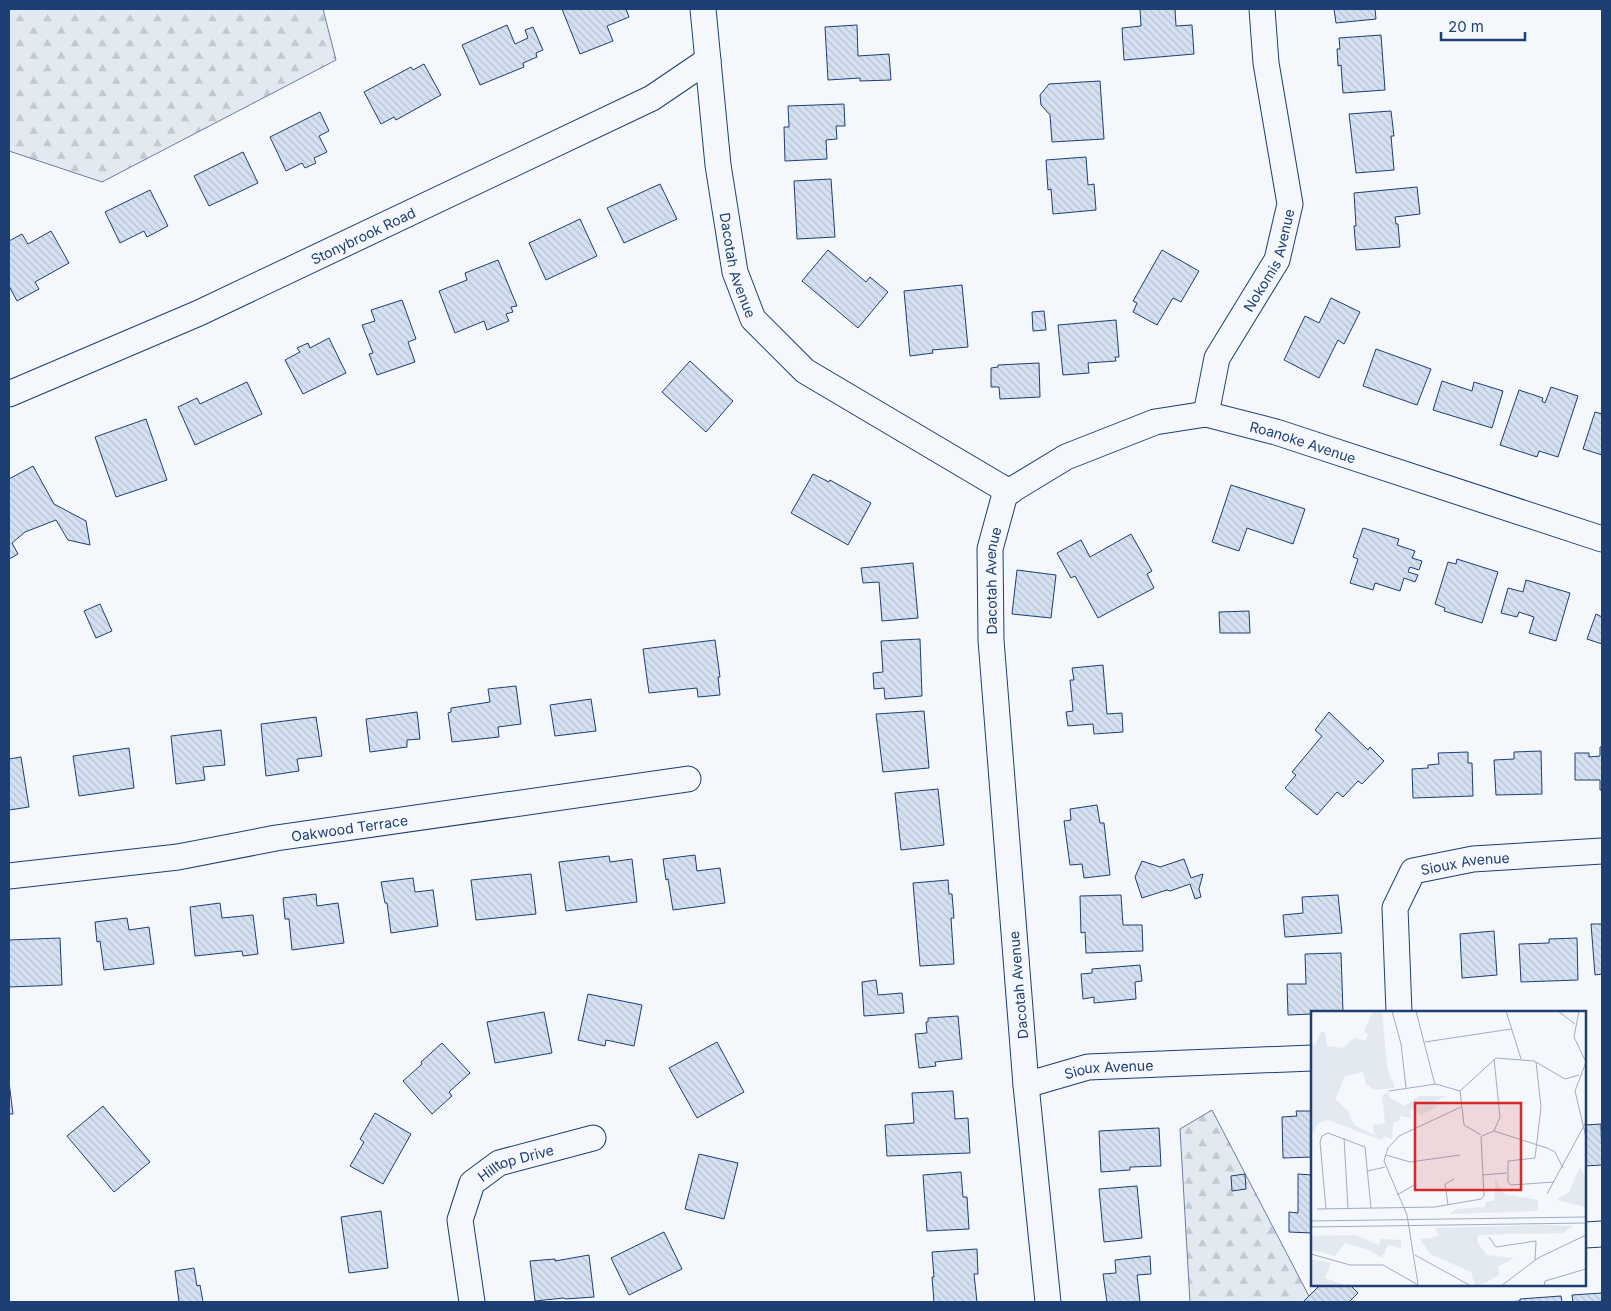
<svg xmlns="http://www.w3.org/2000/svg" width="1611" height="1311" font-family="Inter,sans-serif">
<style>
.forest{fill:url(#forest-firs);stroke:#687fa3}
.building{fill:url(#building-back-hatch);stroke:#1d3f73}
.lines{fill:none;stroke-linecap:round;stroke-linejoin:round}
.minor-casing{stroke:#1d3f73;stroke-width:27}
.minor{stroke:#f4f7fb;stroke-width:25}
.labels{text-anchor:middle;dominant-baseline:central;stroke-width:4;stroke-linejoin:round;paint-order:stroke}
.street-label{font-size:14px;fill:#1d3f73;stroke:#f4f7fb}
.inset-road{fill:none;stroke:#9eadc5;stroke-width:1}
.view{fill:#d62828;fill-opacity:0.15;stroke:#d62828;stroke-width:2.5}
.inset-edge{fill:none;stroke:#1d3f73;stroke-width:2.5}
</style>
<defs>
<pattern id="forest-firs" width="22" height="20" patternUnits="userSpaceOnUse" patternTransform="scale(1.25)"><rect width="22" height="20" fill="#e3e9f0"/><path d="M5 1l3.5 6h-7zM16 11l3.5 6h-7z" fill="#c2c9d1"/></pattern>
<pattern id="building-back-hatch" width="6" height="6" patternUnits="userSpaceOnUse" patternTransform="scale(1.25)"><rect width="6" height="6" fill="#d5e0f0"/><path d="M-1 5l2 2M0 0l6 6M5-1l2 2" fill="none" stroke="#b6c1d1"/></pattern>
</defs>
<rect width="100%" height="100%" fill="#f4f7fb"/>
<g class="forest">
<polygon points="9,9 323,9 336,60 102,182 9,151"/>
<polygon points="1212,1110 1312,1302 1190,1302 1180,1129"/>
</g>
<g class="building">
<polygon points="562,9 626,9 629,17 607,26 613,41 580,54"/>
<polygon points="1140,9 1175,9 1176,26 1192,25 1194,54 1124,60 1122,28 1141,26"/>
<polygon points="1334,9 1375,9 1376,19 1336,23"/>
<polygon points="507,25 515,44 528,38 525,30 533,27 543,50 536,53 537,57 523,63 524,67 480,85 462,45"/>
<polygon points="857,25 858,56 889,54 891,80 860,81 860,78 828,80 825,27"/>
<polygon points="1381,35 1385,90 1343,93 1341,65 1338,66 1337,49 1340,49 1339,38"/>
<polygon points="424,64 441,95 396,120 394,117 381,124 364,92 411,67 413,70"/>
<polygon points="1100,81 1104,139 1052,142 1050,115 1041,105 1040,95 1049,84"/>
<polygon points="844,104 845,126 836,126 837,139 826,140 827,159 785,161 784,127 789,127 788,106"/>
<polygon points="1391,111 1394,136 1391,136 1394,170 1356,173 1349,114"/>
<polygon points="320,112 329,131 319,136 327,152 314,158 316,163 305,168 302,163 286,171 270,137"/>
<polygon points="243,152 258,183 209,206 194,176"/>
<polygon points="1086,157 1088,185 1094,184 1096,210 1053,214 1051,189 1048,190 1046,160"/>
<polygon points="831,179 835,237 797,239 794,181"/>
<polygon points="660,184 677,219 624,243 607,208"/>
<polygon points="1417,187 1420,214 1395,217 1396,224 1398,224 1400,247 1356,250 1354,226 1356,226 1354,193"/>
<polygon points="150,190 168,226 147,237 144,231 120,243 105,212"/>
<polygon points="580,219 597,256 546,280 529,243"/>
<polygon points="51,231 69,263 35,282 39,289 17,301 9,286 9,241 22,234 28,244"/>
<polygon points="828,250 866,282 870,277 888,292 858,328 802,281"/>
<polygon points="1162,250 1199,271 1181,302 1173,298 1157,325 1133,312 1137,303 1133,301"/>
<polygon points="498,260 517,306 511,307 513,312 506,314 509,321 487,330 484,321 455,333 439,291 467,280 465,273"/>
<polygon points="962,285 968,347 932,350 933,353 910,356 904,291"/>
<polygon points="1331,298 1360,312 1344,344 1338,340 1319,378 1284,360 1305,316 1319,323"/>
<polygon points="402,300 416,339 408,342 415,362 377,375 369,354 373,353 362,325 375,321 371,310"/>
<polygon points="1044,311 1046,330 1033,331 1032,312"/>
<polygon points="1116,320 1119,357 1115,357 1116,361 1088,363 1089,373 1063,375 1058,325"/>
<polygon points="329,338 346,373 303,394 285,360 300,352 297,348 308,343 310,348"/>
<polygon points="1376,349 1431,369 1417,405 1363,386"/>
<polygon points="690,361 733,401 706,432 662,392"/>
<polygon points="1039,363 1040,397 1000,399 999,387 991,387 991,368 998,367 998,365"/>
<polygon points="1442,381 1472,391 1474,382 1503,391 1492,428 1433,410"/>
<polygon points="247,382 262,414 195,445 178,407 197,398 200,404"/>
<polygon points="1551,387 1578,396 1558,457 1539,451 1537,457 1500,445 1519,390 1543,398 1542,401 1545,403"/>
<polygon points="1595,412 1602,414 1602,455 1583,449"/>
<polygon points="146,419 167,480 116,497 95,437"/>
<polygon points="33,466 54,504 86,521 90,545 68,540 56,520 25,532 12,543 18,554 9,559 9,479"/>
<polygon points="813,474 829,482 830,480 871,503 848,545 791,513"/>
<polygon points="1231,485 1305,509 1293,544 1247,528 1239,551 1212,542"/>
<polygon points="1363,528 1399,539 1397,545 1415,551 1412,558 1422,561 1419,570 1410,567 1408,572 1418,575 1415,582 1404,578 1400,591 1375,583 1373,590 1350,583 1358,559 1353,557"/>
<polygon points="1131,534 1152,571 1147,574 1154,588 1098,618 1075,576 1071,578 1057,553 1081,540 1090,557"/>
<polygon points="1457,559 1498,572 1482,623 1444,611 1445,608 1435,604 1448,562 1456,564"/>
<polygon points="913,563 918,618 882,621 879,582 863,583 861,568"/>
<polygon points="1017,570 1056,575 1051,618 1012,614"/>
<polygon points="1526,580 1570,593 1556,641 1529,633 1534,617 1519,612 1517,617 1501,613 1508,588 1523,592"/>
<polygon points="100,604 112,631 96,638 84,611"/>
<polygon points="1249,611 1250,633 1220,633 1219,612"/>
<polygon points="1596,614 1602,617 1602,644 1587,639"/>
<polygon points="920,639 922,696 885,699 884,688 874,689 873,673 883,672 881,641"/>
<polygon points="715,640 720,677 718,677 720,695 698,697 697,688 649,693 643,649"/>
<polygon points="1103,665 1107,714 1122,713 1123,732 1094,734 1093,724 1068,726 1066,712 1073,711 1070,680 1074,680 1072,668"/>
<polygon points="516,686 521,724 498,727 499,737 452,742 448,713 451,712 451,708 490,702 488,689"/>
<polygon points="591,699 596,731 555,736 550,705"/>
<polygon points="924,711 929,768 883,772 876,714"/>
<polygon points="417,712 420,739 407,740 407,747 370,752 366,719"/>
<polygon points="1329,712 1368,750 1370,747 1384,761 1362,784 1358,781 1343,797 1337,792 1317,815 1285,788 1296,775 1292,772 1322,736 1315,730"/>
<polygon points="316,717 322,756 297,759 299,771 266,776 261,724"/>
<polygon points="221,730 225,765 203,767 205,780 176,784 171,736"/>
<polygon points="1600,747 1602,747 1602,790 1600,790 1600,780 1575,780 1575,753 1589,753 1589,757 1600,756"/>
<polygon points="129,748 134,788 79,796 73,756"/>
<polygon points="1541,751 1542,794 1496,795 1494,760 1514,759 1514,752"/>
<polygon points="1468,752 1468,763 1472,763 1473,796 1413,798 1412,769 1428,768 1428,765 1439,764 1438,753"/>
<polygon points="21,757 29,807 9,810 9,759"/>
<polygon points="938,789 944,845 901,850 895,793"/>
<polygon points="1097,805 1100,823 1104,823 1110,875 1084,878 1082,864 1070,865 1064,821 1071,820 1070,809"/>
<polygon points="695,855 697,871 720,868 725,903 673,910 668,879 666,880 663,859"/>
<polygon points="609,856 610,862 632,859 637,902 566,911 559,862"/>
<polygon points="1184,859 1191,878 1203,874 1199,889 1201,897 1195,899 1190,884 1170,891 1167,890 1142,898 1135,877 1142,861 1160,867"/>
<polygon points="531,874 536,914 476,920 471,880"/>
<polygon points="413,878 415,892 433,890 438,926 391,933 387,903 385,903 381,882"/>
<polygon points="948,880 949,894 952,894 954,918 951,918 954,964 920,966 913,883"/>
<polygon points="316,894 317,906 338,903 344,943 292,950 289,919 285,919 283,898"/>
<polygon points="1121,895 1123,925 1142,925 1143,951 1086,953 1085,932 1081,933 1080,896"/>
<polygon points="1338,895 1342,933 1285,937 1283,915 1303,913 1302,897"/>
<polygon points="220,903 222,918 253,915 258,954 243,956 242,951 195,956 190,907"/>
<polygon points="127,918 129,930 149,927 154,964 104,970 100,941 97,942 95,922"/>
<polygon points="1591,924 1602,924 1602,974 1595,975"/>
<polygon points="1494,931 1497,975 1462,978 1460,934"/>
<polygon points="60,938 62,985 9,987 9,940"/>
<polygon points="1577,938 1578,980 1521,982 1519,944 1549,943 1549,939"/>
<polygon points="1341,953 1343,1012 1312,1012 1312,1014 1288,1015 1287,984 1306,984 1305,954"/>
<polygon points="1140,965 1142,981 1135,982 1136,999 1094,1003 1094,997 1083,999 1081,974 1092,973 1092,969"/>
<polygon points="876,980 878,995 902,993 904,1013 864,1016 862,982"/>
<polygon points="588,994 642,1005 634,1046 606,1040 605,1046 578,1040"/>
<polygon points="544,1012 552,1053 495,1063 487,1022"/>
<polygon points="958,1016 962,1059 935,1062 936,1066 919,1068 915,1034 927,1033 926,1022 928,1022 928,1018"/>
<polygon points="717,1042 744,1092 697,1118 669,1068"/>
<polygon points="442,1043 470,1073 449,1092 452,1096 432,1114 403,1081 422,1064 421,1062"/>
<polygon points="9,1082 13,1114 9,1114"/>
<polygon points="953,1091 955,1119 968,1118 970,1153 887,1156 885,1125 914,1123 912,1093"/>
<polygon points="103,1106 150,1162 114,1192 67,1136"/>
<polygon points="1296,1111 1311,1111 1312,1157 1283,1158 1282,1117 1297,1116"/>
<polygon points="375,1113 411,1134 383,1184 350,1166 364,1142 360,1139"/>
<polygon points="1601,1124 1602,1165 1585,1166 1585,1125"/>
<polygon points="1159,1128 1161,1166 1130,1167 1130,1170 1101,1172 1099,1131"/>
<polygon points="699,1154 738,1163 724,1219 685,1209"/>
<polygon points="961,1172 963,1197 967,1197 969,1229 927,1231 923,1175"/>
<polygon points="1245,1174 1246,1189 1232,1191 1231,1176"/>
<polygon points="1298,1174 1312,1175 1312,1233 1289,1232 1289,1212 1298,1213"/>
<polygon points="1137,1186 1142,1238 1104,1242 1099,1189"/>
<polygon points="381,1211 388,1268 349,1273 341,1217"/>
<polygon points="664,1232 682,1269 629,1295 611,1258"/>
<polygon points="977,1249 978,1274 974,1274 977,1302 934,1302 932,1277 934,1277 932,1252"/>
<polygon points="589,1255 594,1297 565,1299 564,1298 535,1301 530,1261 555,1259 555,1261"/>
<polygon points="1150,1256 1151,1274 1137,1275 1140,1302 1107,1302 1103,1274 1116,1273 1115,1260"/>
<polygon points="194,1268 197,1286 200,1285 203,1302 179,1302 175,1271"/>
<polygon points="1320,1285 1350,1285 1358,1293 1350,1301 1351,1302 1303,1302"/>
<polygon points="1602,1293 1602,1302 1573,1302 1572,1295"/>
<polygon points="1561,1296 1562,1302 1507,1302 1520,1301 1520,1299"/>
</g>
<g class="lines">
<defs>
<g id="minor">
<path id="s1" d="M703 9 718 165 735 272 753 319 805 371 1001 487 1011 491"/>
<path id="s2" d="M9 394 199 313 652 98 708 60"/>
<path id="s3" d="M1206 414 1217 358 1277 260 1290 204 1266 63 1262 9"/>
<path id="s4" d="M9 876 178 857 276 838 688 779"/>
<path id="s5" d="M1399 1012 1395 908 1413 871 1473 859 1602 851"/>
<path id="s6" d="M1026 1085 1088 1067 1312 1058"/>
<polyline points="1585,1235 1602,1234"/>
<path id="s7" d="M472 1302 460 1220 472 1183 499 1163 593 1138"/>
<path id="s8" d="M1048 1302 1026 1085 991 640 990 549 1005 494 1066 457 1155 422 1206 414 1276 432 1602 539"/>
</g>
</defs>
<use href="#minor" class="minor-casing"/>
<use href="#minor" class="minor"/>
</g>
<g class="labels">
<g class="street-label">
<text stroke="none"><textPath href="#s2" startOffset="388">Stonybrook Road</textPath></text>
<text stroke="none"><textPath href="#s3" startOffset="169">Nokomis Avenue</textPath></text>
<text stroke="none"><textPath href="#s1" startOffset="259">Dacotah Avenue</textPath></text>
<text stroke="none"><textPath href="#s8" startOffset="1132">Roanoke Avenue</textPath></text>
<text stroke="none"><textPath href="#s8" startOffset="724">Dacotah Avenue</textPath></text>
<text stroke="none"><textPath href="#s4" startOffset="344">Oakwood Terrace</textPath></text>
<text stroke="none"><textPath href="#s5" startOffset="198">Sioux Avenue</textPath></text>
<text transform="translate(1018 985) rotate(-95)">Dacotah Avenue</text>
<text stroke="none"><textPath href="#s6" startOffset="85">Sioux Avenue</textPath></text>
<text stroke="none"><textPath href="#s7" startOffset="171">Hilltop Drive</textPath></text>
</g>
</g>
<g transform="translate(1311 1011)">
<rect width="275" height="275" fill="#f4f7fb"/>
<path d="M62 0H71L76 57 84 77 63 79 55 73 52 61 34 65 24 88 37 100 43 114 63 124 62 114 74 112 71 85 77 81 79 87 94 95 109 85H136L124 90 126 96 110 104 100 97 99 107 88 105 89 109 82 112 81 128 73 125 70 129 17 109 9 111 0 124V32L4 34 10 21H14L16 35 31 37 44 27 55 30 57 23 53 21ZM269 156 275 167V196L245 189 258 181ZM184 166 193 183 227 189V200L139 203 145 198 173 196 176 190H183ZM235 214 263 215 251 222 167 224 166 231 176 244 203 247 187 256 188 264 169 275H164L160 261 119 243 109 228 128 225 124 217ZM45 224 68 234 70 228 90 229V237L77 234 71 247 59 239 34 232 24 245 0 239V225ZM0 248 20 252 14 267 36 275H0Z" fill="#e3e9f0"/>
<path class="inset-road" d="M81 0 90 33 95 77M105 0 124 74M195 0 210 48M247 0 264 13M268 0 263 26 275 51 264 80 275 126M114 31 200 18M183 48 189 106 183 120M225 51 230 96 224 147 197 150V171L200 174 243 171M78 80 125 73 149 80M149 80 185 47 223 50 254 68 268 64M149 80 153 114 170 124M171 125 183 120 236 137 244 141 252 157M33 127 37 197M75 144 99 151 149 144M57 160 74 156M171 164 196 162M236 183 275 111M86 184 103 174M137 194 134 173 143 168M6 198 124 196 170 188 173 185 170 125M15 198 9 131 11 125 17 122 54 136 60 197M0 210 275 206M0 216 275 212M178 226 185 236 225 230 224 249M0 243 39 254H72L109 275M104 244 160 275M107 273 96 204 73 150 77 137 88 125 150 96M190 275 227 247 275 224M233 275 234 270 275 258"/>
<path class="view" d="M104 92H210V179H104Z"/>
<rect width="275" height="275" class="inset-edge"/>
</g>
<rect width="1611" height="1311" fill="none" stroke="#1d3f73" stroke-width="20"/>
<path d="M1441 32v8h84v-8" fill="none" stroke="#1d3f73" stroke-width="2.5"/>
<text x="1448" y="32" font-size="15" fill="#1d3f73" stroke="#f4f7fb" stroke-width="4" paint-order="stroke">20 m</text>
</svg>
